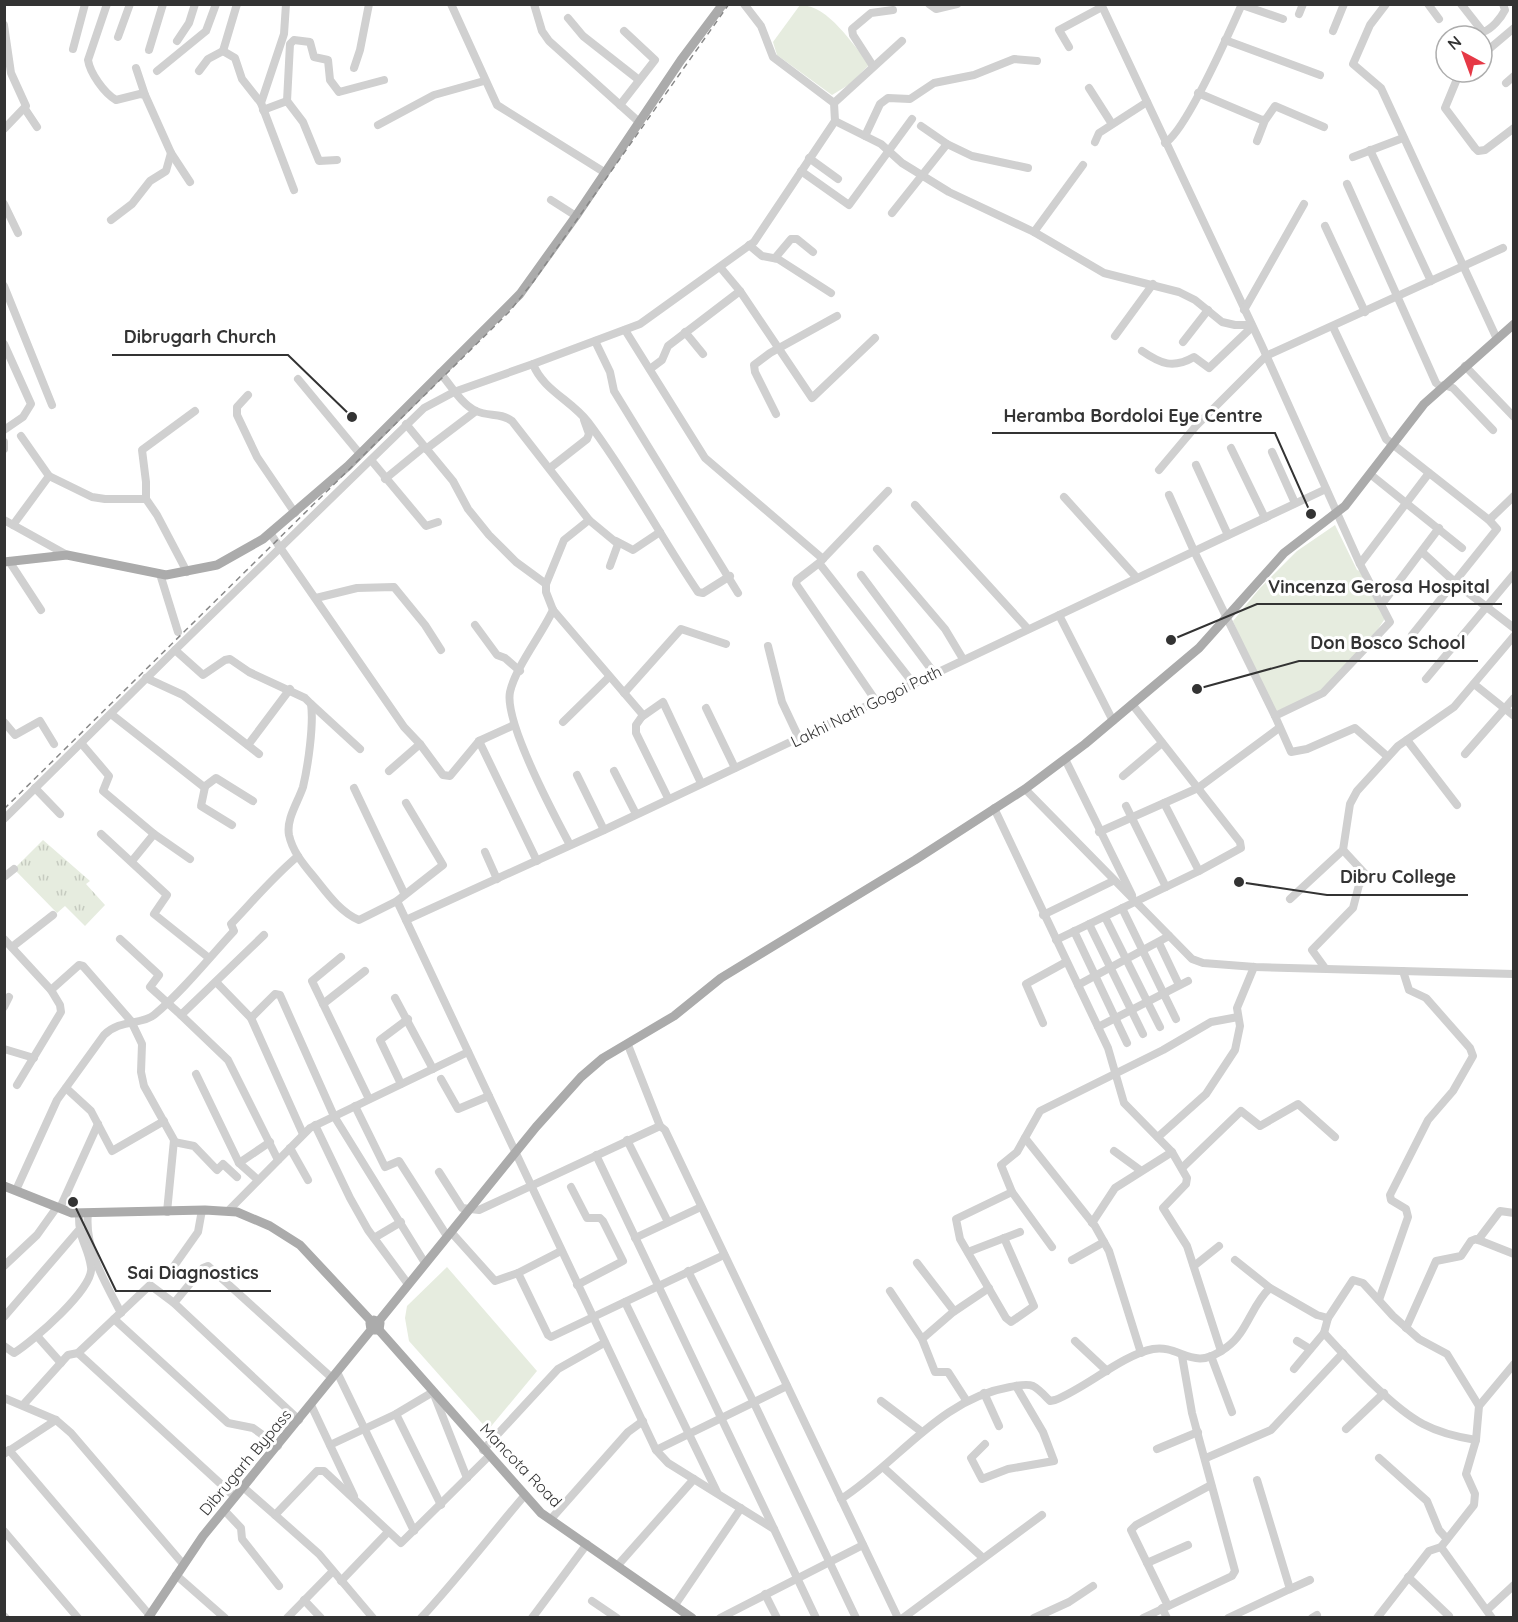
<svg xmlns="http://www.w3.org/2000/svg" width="1518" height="1622" font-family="Quicksand,sans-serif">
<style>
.park{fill:url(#park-tufts)}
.pitch{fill:#e6ecdf}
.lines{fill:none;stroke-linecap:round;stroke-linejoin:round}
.minor{stroke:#d0d0d0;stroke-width:8}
.major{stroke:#ababab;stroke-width:9}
.rail{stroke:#888;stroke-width:1.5;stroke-dasharray:6 4.5;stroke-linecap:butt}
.labels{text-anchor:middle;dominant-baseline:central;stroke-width:6;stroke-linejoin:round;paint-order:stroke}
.street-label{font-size:16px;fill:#333;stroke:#fff}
.leader{fill:none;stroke:#333;stroke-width:2}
.callout-dot{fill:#333;stroke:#fff;stroke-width:2}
.callout-label{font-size:18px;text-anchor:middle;font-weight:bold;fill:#333;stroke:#fff;stroke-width:6;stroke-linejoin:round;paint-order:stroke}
</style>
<defs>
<pattern id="park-tufts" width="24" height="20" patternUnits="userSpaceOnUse" patternTransform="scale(1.5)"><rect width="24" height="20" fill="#e6ecdf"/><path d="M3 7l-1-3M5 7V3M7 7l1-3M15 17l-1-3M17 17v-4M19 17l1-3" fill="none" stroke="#c6cbc0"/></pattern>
</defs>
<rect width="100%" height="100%" fill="#fff"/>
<polygon class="park" points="43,840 90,881 86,884 105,905 85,926 65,906 57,913 14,869"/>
<g class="pitch">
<path d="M800 5C829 5 852 45 870 64L850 84 832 95 777 55 773 42Z"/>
<polygon points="1335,525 1357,570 1360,571 1386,617 1372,638 1320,693 1272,713 1233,621 1260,588 1297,551"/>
<polygon points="447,1267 537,1371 488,1430 409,1341 405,1318 407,1306"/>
</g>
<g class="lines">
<g class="minor">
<path d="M107 4 88 60C90 73 104 93 116 100L140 94 145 95 171 153 190 182"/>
<polyline points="237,4 223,51 235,58 242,79 261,103"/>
<polyline points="286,4 284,34 261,103 294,190"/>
<polyline points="451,4 497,105 604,172"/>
<polyline points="534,4 542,31 549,41 639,122"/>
<polyline points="929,4 936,9 957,4"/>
<polyline points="1101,4 1262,346 1360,564 1390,622 1323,693 1275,716 1194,551 1169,495"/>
<polyline points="1386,4 1370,25 1353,64 1381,88 1497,339"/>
<polyline points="1428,4 1439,19"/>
<path d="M1461 4 1483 32C1492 29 1501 18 1505 10L1503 4"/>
<polyline points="1242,5 1283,19"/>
<polyline points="1299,14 1303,4"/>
<polyline points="568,18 583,36 639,80"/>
<polyline points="4,25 11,73 26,106 4,129"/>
<polyline points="1333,31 1344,4"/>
<polyline points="118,37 130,4"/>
<polyline points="1225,40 1320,75"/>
<polyline points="177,41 189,23 195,4"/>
<polyline points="1069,47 1059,30 1102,7"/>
<polyline points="73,49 85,4"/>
<polyline points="149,50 163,4"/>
<polyline points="1482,55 1514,28"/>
<polyline points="873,66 853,35 852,29 871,13 893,10"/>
<polyline points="136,68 145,95"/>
<polyline points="354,68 360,50 369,4"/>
<polyline points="157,71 206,31 216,4"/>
<polyline points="199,71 208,59 223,51"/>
<polyline points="1463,72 1457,79 1445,108 1475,148 1478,151 1485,150 1514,128"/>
<polyline points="1506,83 1514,76"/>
<polyline points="1089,88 1112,124"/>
<polyline points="1198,93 1262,120 1266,119 1275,106 1324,127"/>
<polyline points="287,101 290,44 294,40 310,42 314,57 328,60 330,80 339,92 384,80"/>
<polyline points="834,103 902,41"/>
<polyline points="620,105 655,60 624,31"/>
<polyline points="25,109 37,127"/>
<polyline points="263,110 287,101 303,122 319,161 337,160"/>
<polyline points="835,121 881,144 902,163 949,192 1034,232 1104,273 1179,292 1195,300 1222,322 1235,325 1251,325"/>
<polyline points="378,125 434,95 484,81"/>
<polyline points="921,126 947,144"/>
<polyline points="865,136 880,104 888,98 910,99 934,83 974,75 1014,59 1037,61"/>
<polyline points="1257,141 1265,120"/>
<polyline points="1095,142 1099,133 1147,102"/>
<path d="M1165 143C1186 131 1230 31 1242 4"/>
<polyline points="1370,150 1431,281"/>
<polyline points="1353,157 1403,138"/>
<polyline points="809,158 838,179"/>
<polyline points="801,171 849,205 912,119"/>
<polyline points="1347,184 1436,383 1441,387"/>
<polyline points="551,200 576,216"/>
<polyline points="4,204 18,233"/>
<polyline points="892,213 947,144 972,156 1028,168"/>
<polyline points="111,220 132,204 150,181 166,171 171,153"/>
<polyline points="1325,226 1365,312"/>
<polyline points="1034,232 1083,165"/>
<polyline points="749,245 762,256 778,259 831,293"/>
<polyline points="775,258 791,239 797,239 813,252"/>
<polyline points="720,267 740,291"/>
<polyline points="4,286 52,405"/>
<polyline points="1244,310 1304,204"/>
<polyline points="1333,327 1386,439 1489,520 1497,529 1412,635"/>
<polyline points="625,330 705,458 823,559"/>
<polyline points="685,332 703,354"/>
<polyline points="1115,336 1153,284"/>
<polyline points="595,341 610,372 614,391 738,593"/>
<polyline points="1183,342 1208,310"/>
<polyline points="4,344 31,404 23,417 4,430"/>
<path d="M1142 351C1161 364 1173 369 1194 357L1209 368 1252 327"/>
<polyline points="533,364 640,324 754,242 835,121 834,103 773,57 761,26 744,4"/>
<polyline points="1465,366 1514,417"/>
<polyline points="650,369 662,360 668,346 740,291 812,398 875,338"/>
<path d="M440 373C451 385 461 404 476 411 489 417 500 412 512 421L589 520 564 540 546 584V592L553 610 643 715 636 725V733L668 798"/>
<polyline points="298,379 360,454"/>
<polyline points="1444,385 1453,388 1493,430"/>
<polyline points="248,395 237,407 237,415 257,457 295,513"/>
<polyline points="776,414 755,372 754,365 770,353 837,316"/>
<polyline points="406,424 453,481 468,509 489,535 516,562 546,584"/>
<polyline points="21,436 49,476 92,497 105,499 146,499 146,482 142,450 195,411"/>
<polyline points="4,442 4,449"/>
<polyline points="1231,448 1265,518"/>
<polyline points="426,449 476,411"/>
<polyline points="1272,452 1295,503"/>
<polyline points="371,460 426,526 438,522"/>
<polyline points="1196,465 1228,535"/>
<polyline points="550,468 587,439 589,434 584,420"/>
<polyline points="1159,470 1196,426 1266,356 1503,248"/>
<polyline points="1370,474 1462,548"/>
<polyline points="385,479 424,447"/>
<polyline points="1064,497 1137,578"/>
<polyline points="146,499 157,515 187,572"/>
<polyline points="915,505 1028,629"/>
<polyline points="4,520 67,555"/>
<polyline points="589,520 618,544 610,566"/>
<polyline points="1489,520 1514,496"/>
<polyline points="13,525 49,476"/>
<polyline points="270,533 404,727 420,744 443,775 450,776 479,741 537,861"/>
<polyline points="616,541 633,550 660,532"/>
<polyline points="877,549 945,629 963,659"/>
<polyline points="1422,552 1458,585 1514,628"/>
<polyline points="9,561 41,610"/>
<polyline points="820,562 888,491"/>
<polyline points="1360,564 1429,473"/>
<polyline points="160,574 178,632"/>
<polyline points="861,575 934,673"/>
<polyline points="316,598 357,588 394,587 425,625 441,650"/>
<polyline points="1381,605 1439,528"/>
<path d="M553 610C542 634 515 668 510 692 504 721 555 817 570 845"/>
<polyline points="1059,615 1113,721"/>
<polyline points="475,625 497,655 505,658 520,671"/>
<polyline points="768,646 782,702 799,738"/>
<path d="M175 650 424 408 454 392 533 364C543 390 571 400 588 422 629 476 660 536 698 592L703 593 730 576"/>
<polyline points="146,678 183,695 259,754"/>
<polyline points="1426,679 1514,574"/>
<polyline points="1474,684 1514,716"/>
<polyline points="624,693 681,629 726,644"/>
<polyline points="876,701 796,584 797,580 819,563 913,683"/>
<polyline points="311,704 360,749"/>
<polyline points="706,708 735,768"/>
<polyline points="111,714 204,787 216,778 253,801"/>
<polyline points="643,716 663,702 701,783"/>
<polyline points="1275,716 1291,752 1307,749 1355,728 1387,756"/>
<polyline points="4,722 15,735 40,721 54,744"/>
<polyline points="563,722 609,677"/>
<polyline points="1407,740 1457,805"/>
<polyline points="479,741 514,725"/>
<polyline points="81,743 109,776 103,791 154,834 190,859"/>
<polyline points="248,745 290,689"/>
<polyline points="1465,754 1514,698"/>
<polyline points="1065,759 1132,895"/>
<polyline points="389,771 420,744"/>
<polyline points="614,771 636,814"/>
<polyline points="577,775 604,830"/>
<polyline points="1123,776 1162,743"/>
<polyline points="205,787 201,806 232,825"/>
<polyline points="35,788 60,814"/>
<polyline points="354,788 404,893"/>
<polyline points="1025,789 1192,959 1203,963 1255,967 1514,974"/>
<polyline points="1164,803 1199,871"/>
<polyline points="1126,806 1166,887"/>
<polyline points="994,808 1108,1048 1124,1103 1172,1152 1187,1178 1186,1184 1163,1208 1187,1246 1221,1351"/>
<path d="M4 819 175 650 203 675 225 660 230 659 249 672 305 698 311 704C314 724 308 766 303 787 298 802 286 819 289 835 293 854 307 868 318 882 329 896 342 913 359 920L397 901 656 1450 787 1386"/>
<polyline points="1099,832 1198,788 1279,728"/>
<polyline points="101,834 167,895 154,914 209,958"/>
<polyline points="485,852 497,879"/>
<polyline points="132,861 154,834"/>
<polyline points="4,877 14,869"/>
<polyline points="1290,899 1343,850 1350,804 1357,791 1398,746 1454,707 1514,636"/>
<polyline points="397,901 443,865 406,803"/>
<polyline points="1122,908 1176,1019"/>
<polyline points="1043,915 1113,881"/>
<polyline points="1105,917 1160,1027"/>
<polyline points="406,920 604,830 1326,489"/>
<polyline points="1089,924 1143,1034"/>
<polyline points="1074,931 1127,1043"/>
<polyline points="264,935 181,1015 228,1060 278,1160"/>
<polyline points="4,939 51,990 79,965 83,966 131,1021 142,1044 141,1072 144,1086 174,1140 167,1212"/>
<polyline points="120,939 159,975 150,987 181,1015"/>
<polyline points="1056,940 1199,871 1241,848 1240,842 1132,704"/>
<polyline points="1159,943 1179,985"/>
<polyline points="12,947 53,915"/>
<polyline points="341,957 312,981 369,1099"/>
<polyline points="1325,968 1312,950 1353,908 1359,885 1367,876 1343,850"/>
<polyline points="217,983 251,1018 303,1134"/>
<polyline points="1078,985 1169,936"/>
<polyline points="395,998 433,1069"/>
<polyline points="323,1004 365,971"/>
<polyline points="4,1007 9,997"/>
<polyline points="251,1018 275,994 280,995 334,1116 425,1263"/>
<polyline points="1043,1023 1026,984 1066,962"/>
<polyline points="1098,1027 1188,981"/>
<polyline points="628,1045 660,1126 665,1130 898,1618"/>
<polyline points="4,1049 34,1058"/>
<polyline points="196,1074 239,1163 258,1180"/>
<polyline points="441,1079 458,1109 489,1096"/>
<polyline points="401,1084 380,1040 408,1019"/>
<polyline points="17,1085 61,1012 60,1005 51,990"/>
<polyline points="66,1088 91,1111 112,1151 164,1121"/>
<polyline points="355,1106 385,1167 399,1161 447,1236"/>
<polyline points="315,1125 350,1198 368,1230 408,1284"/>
<polyline points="1158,1137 1206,1094 1235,1050 1240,1026 1237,1008 1254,967"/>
<polyline points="1025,1138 1095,1226 1109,1251 1141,1353"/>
<polyline points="627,1140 668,1222"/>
<polyline points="174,1142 194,1146 217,1170 223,1164 237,1177"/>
<polyline points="290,1148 308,1180"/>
<polyline points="1114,1151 1140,1170"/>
<polyline points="596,1155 774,1529"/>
<polyline points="239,1163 270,1142"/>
<polyline points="1182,1168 1241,1111 1260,1126 1298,1104 1335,1137"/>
<polyline points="439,1172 462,1208 479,1210 660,1126"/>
<polyline points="571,1187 587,1218 600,1218 603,1221 623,1261 577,1285"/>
<path d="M16 1190 57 1100 104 1035C120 1019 142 1025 154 1015 183 991 208 959 234 931L231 924C253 901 274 876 298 856"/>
<polyline points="1012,1192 1052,1247"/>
<polyline points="60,1208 98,1124"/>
<polyline points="228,1211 310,1128 468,1052"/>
<path d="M88 1213C84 1248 105 1282 121 1313"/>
<polyline points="1092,1223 1115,1188 1172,1152"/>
<polyline points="451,1232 495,1281 518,1273"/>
<polyline points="374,1238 401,1222"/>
<polyline points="635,1238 701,1207"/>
<polyline points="1004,1238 1034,1306 1011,1322 1006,1318 960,1239 956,1219 1012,1192 1001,1165 1017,1152 1040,1111 1163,1050 1211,1022 1238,1017"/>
<polyline points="1478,1240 1500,1211 1514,1213"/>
<polyline points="561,1251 518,1273 548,1335 551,1337 724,1255"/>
<polyline points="968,1252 1020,1232"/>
<polyline points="1072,1260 1104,1242"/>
<polyline points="1235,1260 1270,1288"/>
<polyline points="917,1263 954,1311"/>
<polyline points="4,1266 37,1235 57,1207"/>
<polyline points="174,1266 198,1232 202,1210"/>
<polyline points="1194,1266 1219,1246"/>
<polyline points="688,1271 754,1403 856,1618"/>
<polyline points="890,1291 922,1339"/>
<polyline points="1379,1300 1408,1217 1406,1209 1391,1200 1390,1195 1428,1120 1453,1091 1473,1056 1470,1048 1426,998 1409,990 1403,971"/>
<polyline points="625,1302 717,1492"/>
<polyline points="174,1303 203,1268 208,1266 332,1378"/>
<polyline points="4,1317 78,1231"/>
<polyline points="114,1319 228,1423 253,1428 278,1446"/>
<polyline points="1406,1328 1436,1261 1461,1256 1471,1241 1476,1239 1514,1254"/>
<path d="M1324 1333C1349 1360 1391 1407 1423 1424 1440 1433 1457 1437 1476 1440"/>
<polyline points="37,1336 61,1363"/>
<polyline points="1075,1341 1107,1371"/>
<polyline points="1297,1341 1310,1349"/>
<path d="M4 1346 14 1353C32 1342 95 1288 91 1267 88 1245 78 1240 79 1213"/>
<polyline points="78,1353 235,1497"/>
<polyline points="1211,1356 1232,1412"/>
<polyline points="1294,1369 1324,1333 1328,1318"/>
<polyline points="337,1372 414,1531"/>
<polyline points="984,1393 999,1426"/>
<polyline points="4,1398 56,1420 71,1433 183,1564"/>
<polyline points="966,1400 948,1372 935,1372 922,1339 952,1313 989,1288"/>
<polyline points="881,1401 922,1432"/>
<polyline points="23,1405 68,1355 78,1353 150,1285 174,1303 299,1420"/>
<polyline points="311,1405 354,1496"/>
<polyline points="396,1414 441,1505"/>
<polyline points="1346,1429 1384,1393"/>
<polyline points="985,1444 971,1458 982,1479 1008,1469 1054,1461 1043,1432 1016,1386"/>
<polyline points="330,1445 396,1414 433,1392 467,1478"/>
<polyline points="1157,1449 1198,1432"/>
<polyline points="9,1450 152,1618"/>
<polyline points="483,1450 558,1369 604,1343"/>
<polyline points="656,1450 668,1463 774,1529 816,1618"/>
<polyline points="4,1454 56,1420"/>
<polyline points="1206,1458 1271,1430 1343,1353"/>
<polyline points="1379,1458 1427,1501 1439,1530 1447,1539"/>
<polyline points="884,1468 982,1557"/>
<polyline points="243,1487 275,1515 317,1471 324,1471 401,1543 489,1456"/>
<path d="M841 1499C899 1462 939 1399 1010 1387 1017 1386 1026 1383 1033 1386 1039 1389 1045 1396 1050 1401L1055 1400C1086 1388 1122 1355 1153 1349 1181 1344 1192 1374 1227 1347 1247 1333 1252 1304 1270 1288L1317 1315 1328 1318 1353 1280 1363 1283 1393 1316 1419 1339 1447 1354 1479 1406"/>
<polyline points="224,1510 241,1528 242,1539 279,1586"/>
<polyline points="275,1515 319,1554 373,1618"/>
<polyline points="551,1519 628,1432 643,1421"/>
<polyline points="4,1531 78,1618"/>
<polyline points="1441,1547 1492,1618"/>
<polyline points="1147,1563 1188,1545"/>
<polyline points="618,1565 694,1479"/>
<polyline points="176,1575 225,1618"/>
<polyline points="1408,1577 1449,1616"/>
<polyline points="341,1581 388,1532"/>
<polyline points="1290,1589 1310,1580"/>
<polyline points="765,1594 777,1618"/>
<polyline points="304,1600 321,1618"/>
<polyline points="592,1601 617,1618"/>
<polyline points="675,1605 741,1508"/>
<polyline points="1168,1606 1131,1530 1136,1525 1211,1485"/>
<polyline points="1162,1608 1167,1618"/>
<polyline points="1487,1610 1514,1585"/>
<polyline points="4,1616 6,1618"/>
<polyline points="287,1618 333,1571"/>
<path d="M421 1618C458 1578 490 1536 525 1495"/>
<polyline points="532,1618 587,1544"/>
<polyline points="720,1618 863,1545"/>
<polyline points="903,1618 1042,1515"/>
<polyline points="1034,1618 1069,1602 1093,1586"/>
<polyline points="1143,1618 1232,1576 1235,1571 1192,1413 1182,1356"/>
<polyline points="1228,1618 1290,1589 1257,1480"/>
<polyline points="1312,1618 1317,1615"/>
<polyline points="1377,1618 1429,1551 1441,1547 1474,1505 1475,1494 1466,1474 1476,1440 1479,1406 1514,1364"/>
</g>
<g class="major">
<polyline points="4,562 67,555 166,575 217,565 263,539 348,466 520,294 576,216 681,60 723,4"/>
<polyline points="4,1186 72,1213 205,1210 237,1212 270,1226 300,1245 371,1321"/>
<polyline points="379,1321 536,1127 581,1077 603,1058 674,1016 721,978 915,860 1025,789 1085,744 1199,648 1284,553 1345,506 1424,404 1514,324"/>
<polyline points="379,1330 541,1513 692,1618"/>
<polyline points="148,1618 203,1536 371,1330 370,1323 374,1320 380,1323 379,1330 371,1330"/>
</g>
<polyline class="rail" points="4,809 509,312 533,282 729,4"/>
</g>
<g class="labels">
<g class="street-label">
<text transform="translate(866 706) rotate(-26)">Lakhi Nath Gogoi Path</text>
<text transform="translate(245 1462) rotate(-50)">Dibrugarh Bypass</text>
<text transform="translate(521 1465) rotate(46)">Mancota Road</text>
</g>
</g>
<path class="leader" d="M352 417L288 355H112M1311 514L1275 433H992M1171 640L1257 604H1502M1197 689L1299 661H1478M1239 882L1327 895H1468M73 1202L116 1291H271"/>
<g class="callout-dot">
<circle cx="352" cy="417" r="6"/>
<circle cx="1311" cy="514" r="6"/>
<circle cx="1171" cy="640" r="6"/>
<circle cx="1197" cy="689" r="6"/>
<circle cx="1239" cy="882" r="6"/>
<circle cx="73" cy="1202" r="6"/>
</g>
<g class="callout-label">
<text x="200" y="343">Dibrugarh Church</text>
<text x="1133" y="422">Heramba Bordoloi Eye Centre</text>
<text x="1379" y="593">Vincenza Gerosa Hospital</text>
<text x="1388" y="649">Don Bosco School</text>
<text x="1398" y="883">Dibru College</text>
<text x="193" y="1279">Sai Diagnostics</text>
</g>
<rect width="1518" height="1622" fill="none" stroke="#333333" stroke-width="12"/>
<g transform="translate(1464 54) rotate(319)"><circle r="28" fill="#ffffff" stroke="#adadad" stroke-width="1.5"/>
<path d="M0-4.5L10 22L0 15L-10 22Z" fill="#e63946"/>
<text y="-9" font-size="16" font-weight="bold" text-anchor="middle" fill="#333333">N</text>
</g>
</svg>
